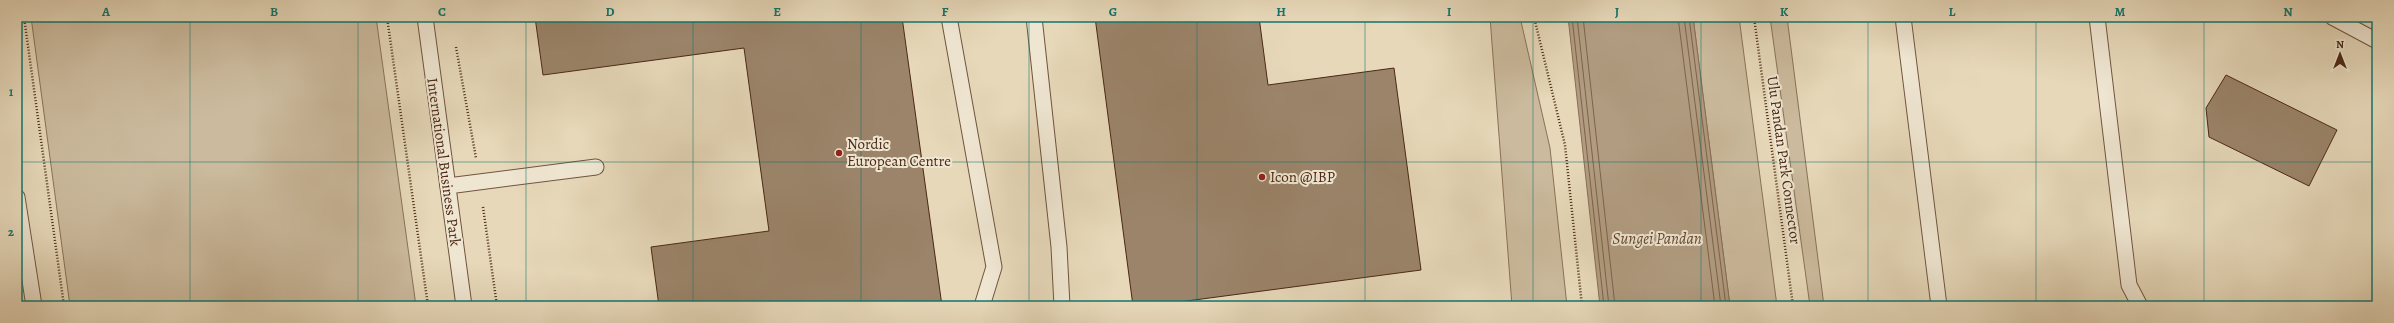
<svg xmlns="http://www.w3.org/2000/svg" width="2394" height="323" font-family="Alegreya,serif">
<style>
.green{fill:#cbba9d;stroke:#8a7159}
.water{fill:#b19c81;stroke:#886e56}
.lines{fill:none;stroke-linecap:round;stroke-linejoin:round}
.shore{stroke:#7e624b;stroke-width:1}
.building{fill:#9b846a;stroke:#4a2815}
.lane-casing{stroke:#71543e;stroke-width:17}
.path{stroke:#4a2815;stroke-width:2.5;stroke-dasharray:1 2;stroke-linecap:butt}
.lane{stroke:#efe6d2;stroke-width:15}
.grid{fill:none;stroke:#0f766e;stroke-width:1;stroke-opacity:0.55}
.poi-dot{fill:#8f2418;stroke:#efe6d2;stroke-width:1.5}
.labels{text-anchor:middle;dominant-baseline:central;stroke-width:4;stroke-linejoin:round;paint-order:stroke}
.poi-label{font-size:15px;fill:#4a2815;stroke:#efe6d2;text-anchor:start}
.street-label{font-size:15px;fill:#4a2815;stroke:#efe6d2}
.water-label{font-size:16px;font-style:italic;fill:#644530;stroke:#efe6d2}
.neatline{fill:none;stroke:#0f766e;stroke-width:1.5}
.grid-label{font-size:13px;text-anchor:middle;font-weight:bold;fill:#0f766e}
</style>
<rect width="100%" height="100%" fill="#e6d8b9"/>
<filter id="stains"><feTurbulence type="fractalNoise" baseFrequency=".005" numOctaves="4"/><feColorMatrix values="0 0 0 0 .2 0 0 0 0 .09 0 0 0 0 .02 0 0 0 .5 -.17"/></filter>
<radialGradient id="worn" r=".72"><stop offset=".6" stop-color="#630" stop-opacity="0"/><stop offset="1" stop-color="#630" stop-opacity=".3"/></radialGradient>
<g class="green">
<polygon points="31,17 376,17 416,306 70,306"/>
<polygon points="1490,17 1520,17 1550,148 1567,306 1512,306"/>
<polygon points="1693,17 1739,17 1777,306 1730,306"/>
<polygon points="1770,17 1787,17 1824,306 1810,306"/>
</g>
<polygon class="water" points="1568,17 1693,17 1730,306 1600,306"/>
<g class="lines">
<g class="shore">
<polyline points="1572,17 1604,306"/>
<polyline points="1577,17 1609,306"/>
<polyline points="1583,17 1615,306"/>
<polyline points="1678,17 1715,306"/>
<polyline points="1684,17 1721,306"/>
<polyline points="1689,17 1726,306"/>
</g>
</g>
<g class="building">
<polygon points="535,17 902,17 942,306 659,306 651,247 769,231 744,48 543,75"/>
<polygon points="1095,17 1259,17 1268,85 1394,68 1421,270 1149,306 1133,306"/>
<polygon points="2226,75 2337,130 2309,186 2209,137 2206,108"/>
</g>
<g class="lines">
<defs>
<g id="lane">
<polyline points="425,17 464,306"/>
<polyline points="949,17 994,267 982,306"/>
<polyline points="1034,17 1059,247 1062,306"/>
<polyline points="1903,17 1939,306"/>
<polyline points="2097,17 2129,285 2140,306"/>
<polyline points="2332,17 2377,41"/>
<polyline points="448,186 596,167"/>
<polyline points="17,197 34,306"/>
</g>
</defs>
<use href="#lane" class="lane-casing"/>
<g class="path">
<polyline points="24,17 64,306"/>
<polyline points="387,17 428,306"/>
<polyline points="1534,17 1565,145 1582,306"/>
<polyline points="1754,17 1793,306"/>
<polyline points="456,47 476,158"/>
<polyline points="483,207 497,306"/>
</g>
<use href="#lane" class="lane"/>
</g>
<path class="grid" d="M190 17V306M358 17V306M526 17V306M693 17V306M861 17V306M1029 17V306M1197 17V306M1365 17V306M1533 17V306M1701 17V306M1868 17V306M2036 17V306M2204 17V306M17 162H2377"/>
<g class="poi-dot">
<circle cx="839" cy="153" r="4"/>
<circle cx="1262" cy="177" r="4"/>
</g>
<g class="labels">
<g class="poi-label">
<text x="847" y="144">Nordic<tspan x="847" dy="17">European Centre</tspan></text>
<text x="1270" y="177">Icon @IBP</text>
</g>
<g class="street-label">
<text transform="translate(1784 160) rotate(82)">Ulu Pandan Park Connector</text>
<text transform="translate(444 162) rotate(82)">International Business Park</text>
</g>
<g class="water-label">
<text x="1657" y="239">Sungei Pandan</text>
</g>
</g>
<rect width="2394" height="323" fill="none" stroke="#e6d8b9" stroke-width="44"/>
<g transform="translate(2340 54)" stroke="#efe6d2" stroke-width="3" paint-order="stroke">
<path d="M0-3L7 15L0 10L-7 15Z" fill="#4a2815"/>
<text y="-6" font-size="11" font-weight="bold" text-anchor="middle" fill="#4a2815">N</text>
</g>
<rect x="22" y="22" width="2350" height="279" class="neatline"/>
<g class="grid-label">
<text x="106" y="16">A</text>
<text x="274" y="16">B</text>
<text x="442" y="16">C</text>
<text x="610" y="16">D</text>
<text x="777" y="16">E</text>
<text x="945" y="16">F</text>
<text x="1113" y="16">G</text>
<text x="1281" y="16">H</text>
<text x="1449" y="16">I</text>
<text x="1617" y="16">J</text>
<text x="1784" y="16">K</text>
<text x="1952" y="16">L</text>
<text x="2120" y="16">M</text>
<text x="2288" y="16">N</text>
<text x="11" y="96">1</text>
<text x="11" y="236">2</text>
</g>
<rect width="100%" height="100%" filter="url(#stains)"/>
<rect width="100%" height="100%" fill="url(#worn)"/>
</svg>
